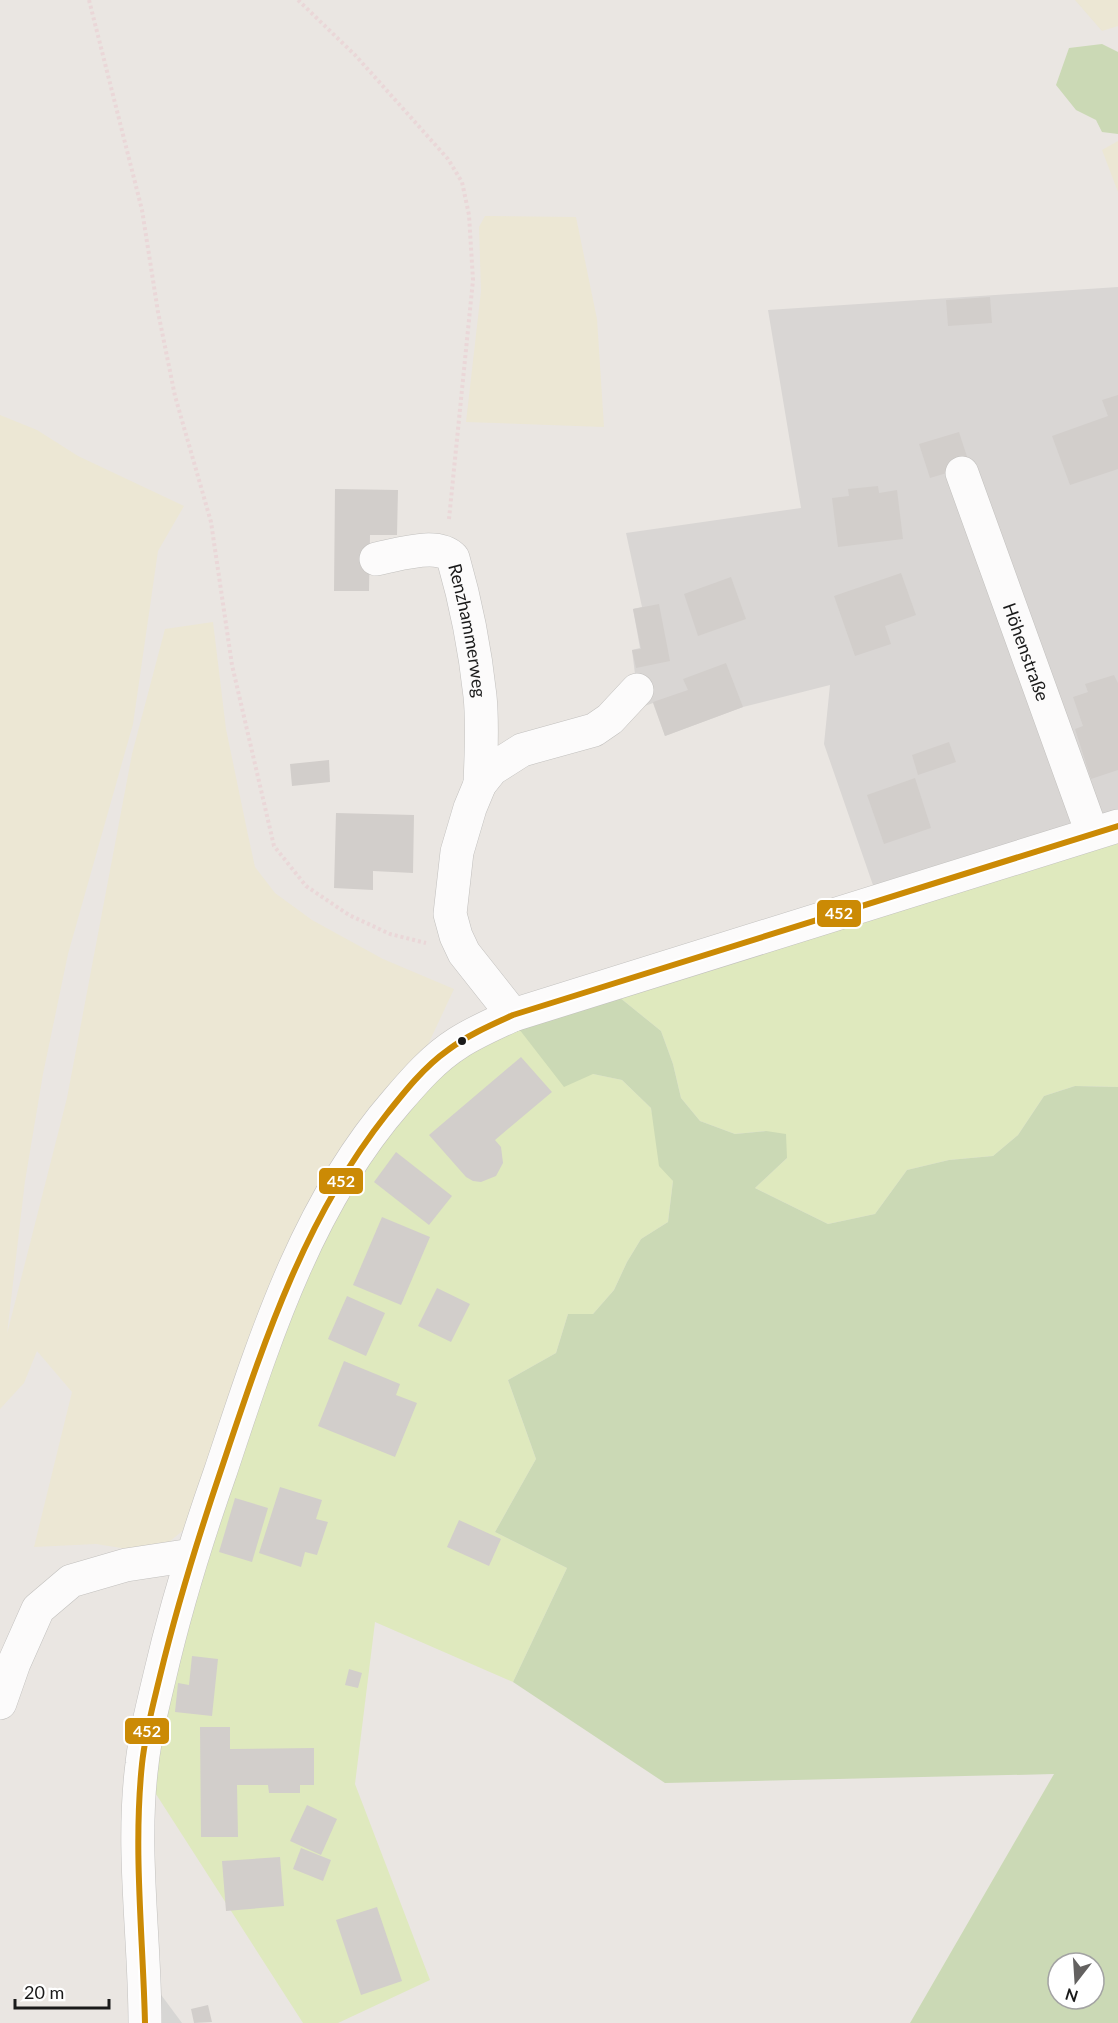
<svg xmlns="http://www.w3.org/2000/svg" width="1118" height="2023" font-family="Lato,sans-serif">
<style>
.residential{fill:#d9d6d4}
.religious{fill:#d7d6d4}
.farmland{fill:#ece7d4}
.grass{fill:#dfe9be}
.forest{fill:#cbd9b5;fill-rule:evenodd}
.building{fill:#d2cecb}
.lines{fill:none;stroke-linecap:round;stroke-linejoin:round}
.minor-casing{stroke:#c2c0be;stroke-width:34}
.path{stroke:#ead7d8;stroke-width:4;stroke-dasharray:3 3;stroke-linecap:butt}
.minor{stroke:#fcfbfb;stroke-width:33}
.bus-1-casing{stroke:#fff;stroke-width:10}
.bus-1{stroke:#cb8a05;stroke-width:6}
.bus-dot{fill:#1a1a1a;stroke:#fff;stroke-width:2}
.labels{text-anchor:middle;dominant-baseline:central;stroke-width:4.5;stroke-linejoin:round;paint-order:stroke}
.street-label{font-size:18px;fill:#1a1a1a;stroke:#fff}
.line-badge{stroke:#fff;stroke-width:2}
.badge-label{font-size:16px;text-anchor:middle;font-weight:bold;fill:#fff}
</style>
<rect width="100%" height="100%" fill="#eae6e2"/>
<polygon class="residential" points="1118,287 1118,812 874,888 824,744 830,685 743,707 665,736 653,703 642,707 637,690 632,650 640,648 633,609 642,607 626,533 801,508 768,310"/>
<polygon class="religious" points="159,1992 182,2023 160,2023"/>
<g class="farmland">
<polygon points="1075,0 1118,0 1118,26 1102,31"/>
<polygon points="1118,141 1118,192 1102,150"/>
<polygon points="485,216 576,217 597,319 604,427 466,422 481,291 479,227"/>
<polygon points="0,415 37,430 78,456 184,506 158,551 133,724 68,954 43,1074 25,1181 7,1334 67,1098 132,754 165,629 213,622 226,729 248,835 255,867 275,893 312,920 383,959 454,989 425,1051 186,1528 169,1542 134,1550 96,1544 34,1547 72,1392 37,1351 24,1383 0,1409"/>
</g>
<g class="grass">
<polygon points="1118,841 1118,1087 1075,1086 1044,1096 1018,1135 993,1156 949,1160 907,1170 875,1214 828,1224 755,1188 787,1158 766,1131 735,1134 700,1121 681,1098 673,1064 661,1031 619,997"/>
<polygon points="519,1029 593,1074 622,1080 651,1108 656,1135 673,1181 668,1222 641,1239 627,1262 614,1290 593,1314 568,1314 556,1353 508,1380 536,1459 495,1532 567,1568 513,1682 375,1622 355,1784 430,1980 338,2023 303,2023 154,1791 160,1739 189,1619 277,1351 316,1259 352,1188 394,1127 447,1070 465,1056"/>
</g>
<g class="forest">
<polygon points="1102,44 1118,52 1118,134 1102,132 1096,120 1076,110 1056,85 1069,48"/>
<path d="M619 997 661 1031 673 1064 681 1098 700 1121 735 1134 766 1131 786 1134 787 1158 755 1188 828 1224 875 1214 907 1170 949 1160 993 1156 1018 1135 1044 1096 1075 1086 1118 1087V2023H910L1054 1774 665 1783 513 1682 567 1568 495 1532 536 1459 508 1380 556 1353 568 1314H593L614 1290 627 1262 641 1239 668 1222 673 1181 659 1166 651 1108 622 1080 593 1074 564 1087 519 1029ZM1058 1963H1094V1999H1058Z"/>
</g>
<g class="building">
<polygon points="990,297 992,323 948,326 946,300"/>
<polygon points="1118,395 1118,469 1070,485 1052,436 1108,416 1102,400"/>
<polygon points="959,432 970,466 930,478 919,444"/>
<polygon points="878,486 879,493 897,490 903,539 838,547 832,498 849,496 848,489"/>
<polygon points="335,489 398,490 397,535 370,535 369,591 334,591"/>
<polygon points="901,573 916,615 885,626 891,644 855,656 834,596"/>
<polygon points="731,577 746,619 698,636 684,594"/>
<polygon points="659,604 670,661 636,668 632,650 641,649 633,609"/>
<polygon points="726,663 743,707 665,736 653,702 688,690 683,679"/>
<polygon points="1114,675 1118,683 1118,770 1091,779 1075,729 1083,726 1073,697 1088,692 1085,684"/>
<polygon points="949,742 956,762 918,775 912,755"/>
<polygon points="329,760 330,782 292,786 290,764"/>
<polygon points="915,778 931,828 884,844 867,795"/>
<polygon points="336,813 414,815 413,873 373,871 373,890 334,888"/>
<polygon points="521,1057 552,1092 495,1140 501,1147 503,1163 496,1176 481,1182 473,1181 466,1177 429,1135"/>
<polygon points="396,1152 452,1196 429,1225 374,1182"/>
<polygon points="382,1217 430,1237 401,1305 353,1285"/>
<polygon points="437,1288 470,1304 451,1342 418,1326"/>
<polygon points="347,1296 385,1313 366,1356 328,1339"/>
<polygon points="344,1361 400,1384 396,1395 417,1403 395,1457 318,1426"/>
<polygon points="280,1487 322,1500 316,1519 328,1522 317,1555 305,1552 301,1567 259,1553"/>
<polygon points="235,1498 268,1508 252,1562 219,1552"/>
<polygon points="459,1520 501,1539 489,1566 447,1547"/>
<polygon points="192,1656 218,1659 212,1716 175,1712 178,1683 189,1685"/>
<polygon points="349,1669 362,1673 358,1688 345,1685"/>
<polygon points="200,1727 230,1727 230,1749 314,1748 314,1785 300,1785 300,1793 269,1793 268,1785 237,1785 238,1837 201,1837"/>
<polygon points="307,1805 337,1819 321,1855 290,1841"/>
<polygon points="301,1848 331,1860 323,1881 293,1869"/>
<polygon points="280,1857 284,1906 226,1911 222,1861"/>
<polygon points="377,1907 402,1981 361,1995 336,1920"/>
<polygon points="208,2005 212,2022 194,2023 191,2009"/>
</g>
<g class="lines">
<defs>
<g id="minor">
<path id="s1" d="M962 473 1092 833"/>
<path id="s2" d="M376 559C398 555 437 541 453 558 466 603 475 649 480 696 483 725 481 755 480 784"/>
<polyline points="513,1015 464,953 456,936 450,914 457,852 470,808 480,784 492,769 522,750 594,730 610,719 637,690"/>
<polyline points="0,1703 14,1663 38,1609 71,1581 126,1565 192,1555"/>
<path d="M145 2023C145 1938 131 1849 142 1764 145 1734 153 1705 160 1675 176 1606 197 1538 221 1470 264 1341 306 1205 397 1101 415 1080 434 1058 458 1043 475 1032 494 1024 513 1015L1118 826"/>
</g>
</defs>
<use href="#minor" class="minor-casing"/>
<g class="path">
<polyline points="89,0 142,210 158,312 175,396 211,522 232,665 274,846 306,886 349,915 390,934 426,943"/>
<polyline points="298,0 356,56 448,159 462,182 469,215 473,280 449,519"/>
</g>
<use href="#minor" class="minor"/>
<defs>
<path id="bus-1" d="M145 2023C143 1937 133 1850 142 1764 145 1734 153 1705 160 1676 177 1606 198 1538 221 1470 263 1345 303 1220 386 1115 405 1091 424 1067 448 1050 468 1035 491 1025 513 1015L1118 826"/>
</defs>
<use href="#bus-1" class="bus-1-casing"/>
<use href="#bus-1" class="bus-1"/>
</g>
<circle class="bus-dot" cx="462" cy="1041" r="5"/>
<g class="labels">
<g class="street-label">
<text stroke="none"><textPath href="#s2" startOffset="154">Renzhammerweg</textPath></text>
<text stroke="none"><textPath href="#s1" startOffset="190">Höhenstraße</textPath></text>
</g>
</g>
<g class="line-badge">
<rect x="816" y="899" width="46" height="29" rx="6" fill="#cb8a05"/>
<rect x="318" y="1167" width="46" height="28" rx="6" fill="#cb8a05"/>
<rect x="124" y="1717" width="46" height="28" rx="6" fill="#cb8a05"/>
</g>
<g class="badge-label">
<text x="839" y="919">452</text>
<text x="341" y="1187">452</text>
<text x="147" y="1737">452</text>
</g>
<g transform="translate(1076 1981) rotate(197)"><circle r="28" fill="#ffffff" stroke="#a3a3a3" stroke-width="1.5"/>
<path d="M0-4.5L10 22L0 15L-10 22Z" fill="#636160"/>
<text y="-9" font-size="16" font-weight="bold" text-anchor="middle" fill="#1a1a1a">N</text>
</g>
<path d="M15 1999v9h94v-9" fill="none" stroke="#1a1a1a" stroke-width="3"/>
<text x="24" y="1999" font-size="18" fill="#1a1a1a" stroke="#ffffff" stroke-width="4.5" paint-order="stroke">20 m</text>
</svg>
